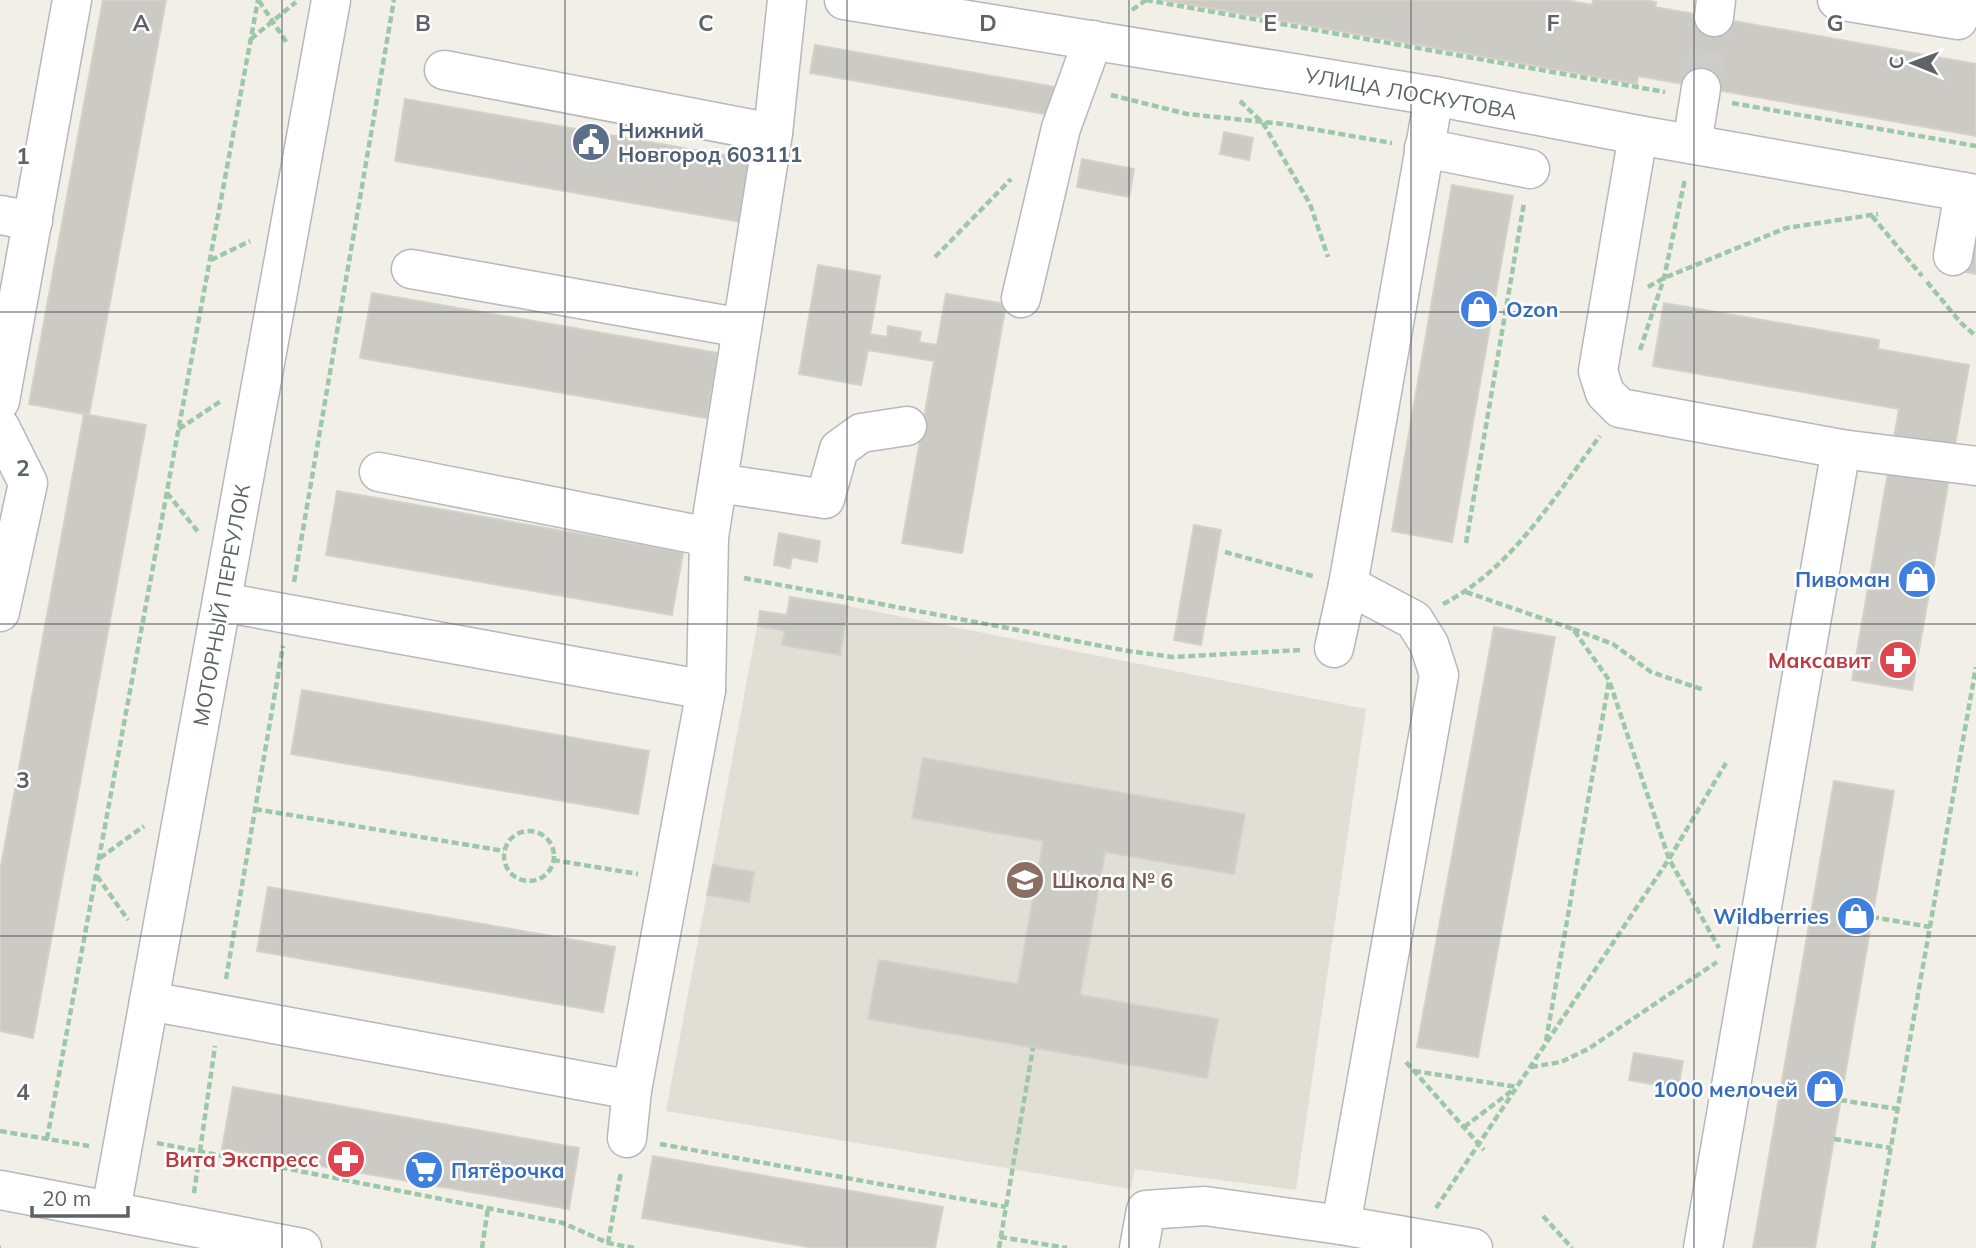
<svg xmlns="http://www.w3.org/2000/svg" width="1976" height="1248" font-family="Mulish,sans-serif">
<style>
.education{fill:#e1ded6}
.building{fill:#cccac5;stroke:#d6d1c6;stroke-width:2}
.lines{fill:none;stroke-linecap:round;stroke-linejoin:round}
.minor-tunnel{stroke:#ccccc8;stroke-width:38;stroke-dasharray:38 19;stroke-linecap:butt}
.minor-casing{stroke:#b5b8bc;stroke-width:41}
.path{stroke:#9cc7a9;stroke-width:4.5;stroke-dasharray:7 3.5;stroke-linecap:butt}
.minor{stroke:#fff;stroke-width:38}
.grid{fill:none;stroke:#5f6368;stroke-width:2;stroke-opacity:0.55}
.labels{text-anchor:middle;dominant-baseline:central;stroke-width:5;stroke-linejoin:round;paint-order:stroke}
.street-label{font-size:21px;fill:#5f6368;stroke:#fff}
.service-label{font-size:21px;font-weight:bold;fill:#4e5e75;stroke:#fff;text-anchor:start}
.shop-label{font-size:21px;font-weight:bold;fill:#366cbe;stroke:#fff;text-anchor:end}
.health-label{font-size:21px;font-weight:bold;fill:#be3a42;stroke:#fff;text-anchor:end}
.education-label{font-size:21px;font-weight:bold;fill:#785e54;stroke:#fff;text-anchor:start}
.grid-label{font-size:23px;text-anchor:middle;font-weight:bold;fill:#5f6368;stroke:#fff;stroke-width:5;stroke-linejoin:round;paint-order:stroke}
</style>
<rect width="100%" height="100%" fill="#f1efe8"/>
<polygon class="education" points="790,597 848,606 1366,709 1296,1190 1135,1169 1131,1189 666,1111 760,611 787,615"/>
<g class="building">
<polygon points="103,0 166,0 89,415 29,404"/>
<polygon points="1164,0 1565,0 1592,5 1593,0 1644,0 1656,2 1655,7 1976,64 1976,136 1638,76 1637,84"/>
<polygon points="815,45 1061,88 1057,116 810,73"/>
<polygon points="405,99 752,160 741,222 395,161"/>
<polygon points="1224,132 1253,138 1249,160 1220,154"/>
<polygon points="1082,159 1134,169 1129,197 1077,187"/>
<polygon points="1452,185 1513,196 1452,542 1392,531"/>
<polygon points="1965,244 1976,246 1976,274 1960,271"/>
<polygon points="818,265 880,276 870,334 887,337 888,326 921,332 919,342 937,345 946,294 1006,304 962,553 902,543 934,361 868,350 861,385 799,374"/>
<polygon points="372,293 718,353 707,418 360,358"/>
<polygon points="1664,303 1879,340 1878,349 1969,365 1912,690 1852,680 1899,409 1653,366"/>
<polygon points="84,414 146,425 33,1038 0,1031 0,871"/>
<polygon points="337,491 683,552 672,615 326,555"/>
<polygon points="1194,525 1221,530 1201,645 1174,640"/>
<polygon points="779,533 820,541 817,562 792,557 790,568 774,565"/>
<polygon points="790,597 848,606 840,655 782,645 785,631 758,626 760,611 787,615"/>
<polygon points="1494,627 1555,637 1478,1057 1417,1047"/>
<polygon points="302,690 649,751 638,814 291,754"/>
<polygon points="923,758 1245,814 1234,874 1105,852 1080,995 1218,1019 1207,1078 868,1019 879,960 1018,984 1043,841 912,818"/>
<polygon points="1834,781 1894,791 1834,1139 1815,1248 1753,1248"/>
<polygon points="713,865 754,872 749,902 707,895"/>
<polygon points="268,887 615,947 603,1012 257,951"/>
<polygon points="1634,1053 1683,1061 1678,1089 1629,1080"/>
<polygon points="233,1087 579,1148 569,1209 222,1149"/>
<polygon points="653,1156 943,1207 935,1248 814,1248 642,1218"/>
</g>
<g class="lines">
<polyline class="minor-tunnel" points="1701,88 1714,17"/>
<defs>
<g id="minor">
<polyline points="844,0 1434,96 1638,135 1976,194"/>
<polyline points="1837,0 1958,20 1962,0"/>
<polyline points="1714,17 1716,0"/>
<polyline points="444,70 773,133"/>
<polyline points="1638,135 1598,371 1605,393 1620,408 1841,449 1703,1248"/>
<polyline points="1692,144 1701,88"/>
<polyline points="1424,148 1530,169"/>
<polyline points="0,215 33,221"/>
<polyline points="1953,256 1964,192"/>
<polyline points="411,269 742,328"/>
<polyline points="1021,298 1061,128 1093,40"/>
<polyline points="0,401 72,0"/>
<polyline points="0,427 28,483 0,612"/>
<polyline points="1841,449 1976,466"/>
<polyline points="379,472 709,537"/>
<polyline points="718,483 825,499 839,449 861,433 907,426"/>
<polyline points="222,602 706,690"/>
<polyline points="1334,648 1348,585"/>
<polyline points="149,1001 632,1090"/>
<polyline points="627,1138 632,1090 706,690 709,537 773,133 787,0"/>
<polyline points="0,1190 302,1248"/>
<polyline points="111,1210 331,0"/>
<polyline points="1341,1225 1439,675 1429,644 1414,620 1348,585 1434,96"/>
<polyline points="1139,1248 1146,1210 1205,1206 1341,1225 1473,1248"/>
</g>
</defs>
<use href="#minor" class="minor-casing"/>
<g class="path">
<polyline points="1146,0 1665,92"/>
<polyline points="259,1 287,43"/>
<polyline points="1132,10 1146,0"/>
<polyline points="251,39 296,2"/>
<polyline points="1111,95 1187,114 1283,124 1392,143"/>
<polyline points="1240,101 1263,123 1310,204 1328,257"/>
<polyline points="1732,103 1976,146"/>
<polyline points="1872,216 1922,276"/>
<polyline points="935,257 1011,179"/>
<polyline points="211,260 250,241"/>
<polyline points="1927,282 1961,323 1976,336"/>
<polyline points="1648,287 1664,278 1786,228 1878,214"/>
<polyline points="1640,350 1664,278 1685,179"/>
<polyline points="179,429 221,401"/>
<polyline points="167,493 199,533"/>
<polyline points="1466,543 1524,203"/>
<polyline points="1225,552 1316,577"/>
<polyline points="744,578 1128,651 1173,657 1301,650"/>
<polyline points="294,582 394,0"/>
<polyline points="1466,592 1573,629 1609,680 1669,859 1719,948"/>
<path d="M1443 604C1513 568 1554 497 1600 436"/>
<polyline points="1573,629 1613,644 1651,672 1704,690"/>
<polyline points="255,809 504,851"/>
<circle cx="529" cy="856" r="25"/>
<polyline points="100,858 144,826"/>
<polyline points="553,860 638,874"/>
<polyline points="97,876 128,920"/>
<polyline points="1872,917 1930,927"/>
<polyline points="226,979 283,646"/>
<polyline points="1546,1041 1609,681"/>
<polyline points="1406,1062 1484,1150"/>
<polyline points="1531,1067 1561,1062 1588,1049 1717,962"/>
<polyline points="1414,1071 1517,1087"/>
<polyline points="1840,1100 1898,1109"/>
<polyline points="1464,1127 1513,1090"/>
<polyline points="0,1131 89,1146"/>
<polyline points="47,1139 258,0"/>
<polyline points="1834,1139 1891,1148"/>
<polyline points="157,1143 563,1223 608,1243 634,1248"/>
<polyline points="660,1144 1006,1207"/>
<polyline points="194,1193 215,1046"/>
<polyline points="1436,1208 1669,859 1726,763"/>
<polyline points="1543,1216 1572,1248"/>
<polyline points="1000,1237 1067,1248"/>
<polyline points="608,1243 621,1172"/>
<polyline points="0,1248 1,1248"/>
<polyline points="482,1248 488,1208"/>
<polyline points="999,1248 1033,1048"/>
<polyline points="1873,1248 1976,667"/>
</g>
<use href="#minor" class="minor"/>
</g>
<path class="grid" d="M282 0V1248M565 0V1248M847 0V1248M1129 0V1248M1411 0V1248M1694 0V1248M0 312H1976M0 624H1976M0 936H1976"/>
<defs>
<symbol id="civic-disc" viewBox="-11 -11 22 22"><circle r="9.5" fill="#5c6f8a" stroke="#fff"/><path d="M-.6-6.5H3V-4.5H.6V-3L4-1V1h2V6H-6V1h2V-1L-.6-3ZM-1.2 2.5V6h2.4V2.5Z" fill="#fff"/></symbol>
<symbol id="shop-disc" viewBox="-11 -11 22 22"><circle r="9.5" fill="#3f7fe0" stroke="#fff"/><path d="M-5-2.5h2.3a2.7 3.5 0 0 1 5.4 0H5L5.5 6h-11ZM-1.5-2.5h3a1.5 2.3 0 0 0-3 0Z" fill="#fff"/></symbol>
<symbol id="pharmacy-disc" viewBox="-11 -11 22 22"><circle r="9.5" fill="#e0444e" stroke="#fff"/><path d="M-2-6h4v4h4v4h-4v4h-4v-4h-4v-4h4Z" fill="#fff"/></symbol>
<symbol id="school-disc" viewBox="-11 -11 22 22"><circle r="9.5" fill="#8d6e63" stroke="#fff"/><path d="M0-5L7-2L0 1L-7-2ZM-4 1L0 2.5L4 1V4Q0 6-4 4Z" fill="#fff"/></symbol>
<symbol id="supermarket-disc" viewBox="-11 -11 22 22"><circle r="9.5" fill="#3f7fe0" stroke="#fff"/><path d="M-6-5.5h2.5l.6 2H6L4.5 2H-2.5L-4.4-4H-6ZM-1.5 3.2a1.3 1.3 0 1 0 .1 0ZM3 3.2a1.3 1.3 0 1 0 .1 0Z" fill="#fff"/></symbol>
</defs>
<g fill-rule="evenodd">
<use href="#civic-disc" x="569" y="120" width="44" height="44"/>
<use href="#shop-disc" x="1457" y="287" width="44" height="44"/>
<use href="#shop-disc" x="1895" y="557" width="44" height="44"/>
<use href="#pharmacy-disc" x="1876" y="638" width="44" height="44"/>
<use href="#school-disc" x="1003" y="858" width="44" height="44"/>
<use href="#shop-disc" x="1834" y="894" width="44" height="44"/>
<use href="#shop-disc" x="1803" y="1067" width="44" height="44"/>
<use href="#pharmacy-disc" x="324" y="1137" width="44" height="44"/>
<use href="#supermarket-disc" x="402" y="1148" width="44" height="44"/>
</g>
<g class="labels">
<g class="street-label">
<text transform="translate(1411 93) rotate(10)">УЛИЦА ЛОСКУТОВА</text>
<text transform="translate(221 605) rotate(-80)">МОТОРНЫЙ ПЕРЕУЛОК</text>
</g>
<g class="service-label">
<text x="618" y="130">Нижний<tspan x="618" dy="24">Новгород 603111</tspan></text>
</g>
<g class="shop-label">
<text x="1506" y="309" text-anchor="start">Ozon</text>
<text x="1890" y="579">Пивоман</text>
<text x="1829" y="916">Wildberries</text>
<text x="1798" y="1089">1000 мелочей</text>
<text x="451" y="1170" text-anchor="start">Пятёрочка</text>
</g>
<g class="health-label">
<text x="1871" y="660">Максавит</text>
<text x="319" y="1159">Вита Экспресс</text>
</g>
<g class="education-label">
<text x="1052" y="880">Школа № 6</text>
</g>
</g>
<g class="grid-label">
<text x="141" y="31">A</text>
<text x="423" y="31">B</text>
<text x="706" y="31">C</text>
<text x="988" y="31">D</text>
<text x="1270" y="31">E</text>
<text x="1553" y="31">F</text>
<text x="1835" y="31">G</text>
<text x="23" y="164">1</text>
<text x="23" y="476">2</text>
<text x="23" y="788">3</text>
<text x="23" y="1100">4</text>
</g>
<g transform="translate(1913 63) rotate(271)" stroke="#ffffff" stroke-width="5" paint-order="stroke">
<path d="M0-5L12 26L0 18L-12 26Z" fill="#5f6368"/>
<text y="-10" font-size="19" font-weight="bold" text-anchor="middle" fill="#5f6368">С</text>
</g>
<path d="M32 1206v10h96v-10" fill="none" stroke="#5f6368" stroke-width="3.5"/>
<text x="42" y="1206" font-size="21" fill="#5f6368" stroke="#ffffff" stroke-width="5" paint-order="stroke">20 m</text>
</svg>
